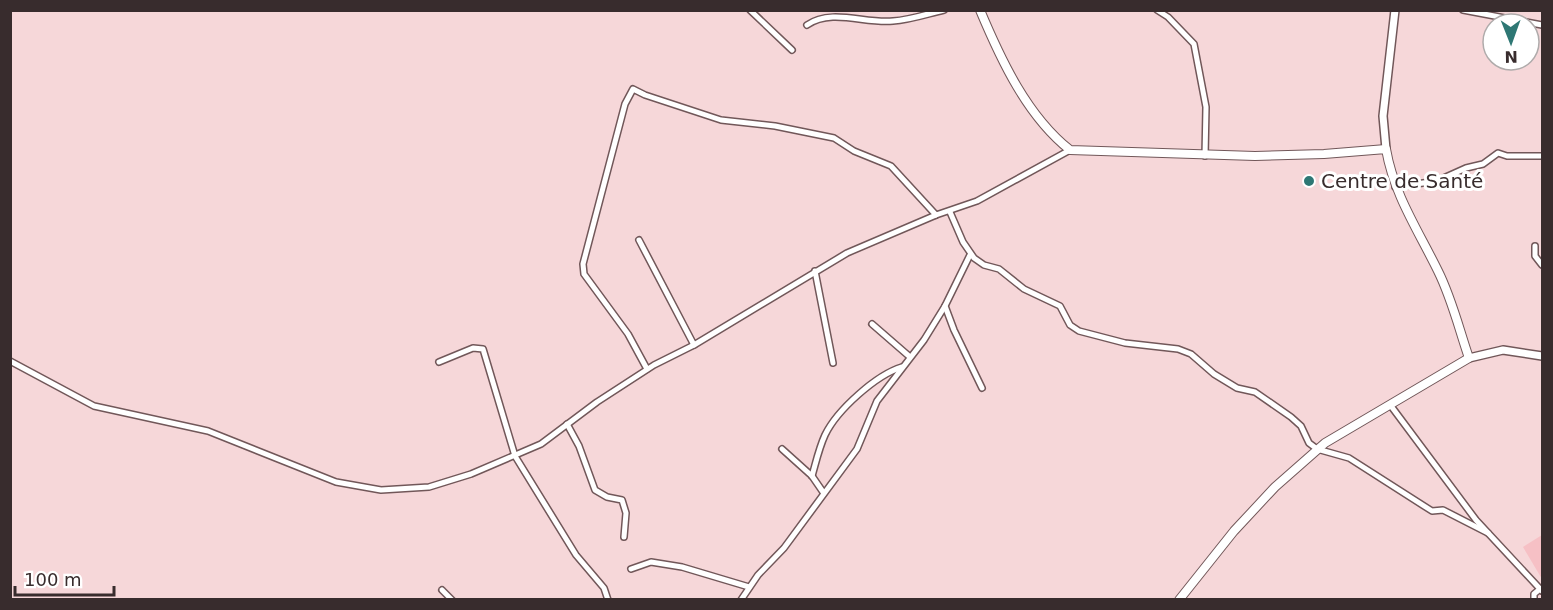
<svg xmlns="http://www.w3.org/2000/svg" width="1553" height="610" font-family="'DejaVu Sans',sans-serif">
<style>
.green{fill:#f6c0c5}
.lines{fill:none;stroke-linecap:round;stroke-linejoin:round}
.minor-casing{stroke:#715759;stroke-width:8}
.tertiary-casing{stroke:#715759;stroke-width:10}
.secondary-casing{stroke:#715759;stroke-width:10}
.minor{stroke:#fff;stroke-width:5}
.tertiary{stroke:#fff;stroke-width:7}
.secondary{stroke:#fff;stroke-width:8}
.poi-dot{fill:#2e7774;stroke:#fff;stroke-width:2}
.labels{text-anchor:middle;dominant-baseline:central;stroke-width:6;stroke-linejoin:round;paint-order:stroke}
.poi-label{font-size:20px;fill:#382c2d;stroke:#fff;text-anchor:start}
</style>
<rect width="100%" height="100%" fill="#f6d7d9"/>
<polygon class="green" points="1542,535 1542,579 1523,547"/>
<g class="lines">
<defs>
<g id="minor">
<polyline points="750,10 792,50"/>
<polyline points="1157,10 1168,17 1194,44 1206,107 1205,156"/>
<polyline points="1463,10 1542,25"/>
<path d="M807 25C832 8 865 24 893 21 910 20 927 14 944 10"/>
<polyline points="1395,187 1437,181 1466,168 1483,164 1498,153 1507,156 1542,156"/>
<polyline points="950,212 963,242 974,258 984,265 999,269 1024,289 1060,306 1070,325 1079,331 1125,343 1178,349 1191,354 1214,374 1237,388 1255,392 1291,417 1301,426 1309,443 1317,449 1349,458 1432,511 1443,510 1488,533"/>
<polyline points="639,240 694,345"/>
<polyline points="1535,246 1535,256 1542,265"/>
<polyline points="970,255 945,306 954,330 982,388"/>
<polyline points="815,271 833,363"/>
<polyline points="872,324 910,357"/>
<polyline points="10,361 94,406 208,431 336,482 381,490 429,487 471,474 541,444 597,402 654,365 694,345 847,253 936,215 977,201 1070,150"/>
<polyline points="439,362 473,348 483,349 515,456 576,555 604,588 608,600"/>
<polyline points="647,369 628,334 584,274 583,264 625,104 633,89 645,95 721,120 775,126 834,138 854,151 891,166 936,215"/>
<polyline points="1391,406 1476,520 1542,591"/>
<polyline points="567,424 579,446 595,490 607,497 622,500 626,513 624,537"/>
<polyline points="782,449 812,476 823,492"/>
<path d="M812 476C816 462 819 448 825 435 837 410 876 375 902 367"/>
<polyline points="631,569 651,562 682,567 749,587"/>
<polyline points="442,590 452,600"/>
<polyline points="741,600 758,575 784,548 857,449 877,401 924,340 945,306"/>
<polyline points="1534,600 1534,594 1540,589"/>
</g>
<g id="tertiary">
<polyline points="1386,149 1383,116 1395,10"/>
<polyline points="1469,358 1503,350 1542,356"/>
</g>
<path id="secondary" d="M980 10C1001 60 1027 116 1070 150L1255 156 1324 154 1386 149C1394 195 1418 230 1438 271 1452 299 1459 329 1469 358L1325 443 1275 487 1234 531 1179 600"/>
</defs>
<use href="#minor" class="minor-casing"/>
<use href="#tertiary" class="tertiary-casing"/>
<use href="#secondary" class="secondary-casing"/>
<use href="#minor" class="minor"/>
<use href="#tertiary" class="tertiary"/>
<use href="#secondary" class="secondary"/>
</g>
<circle class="poi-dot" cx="1309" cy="181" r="6"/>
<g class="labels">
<g class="poi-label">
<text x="1321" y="181">Centre de Santé</text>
</g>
</g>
<rect width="1553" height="610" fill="none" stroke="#382c2d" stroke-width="24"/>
<g transform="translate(1511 42) rotate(179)"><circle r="28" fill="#ffffff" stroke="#afabab" stroke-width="1.5"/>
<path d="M0-4.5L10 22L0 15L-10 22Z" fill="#2e7774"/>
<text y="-9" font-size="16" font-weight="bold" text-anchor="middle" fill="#382c2d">N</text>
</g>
<path d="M15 586v9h99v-9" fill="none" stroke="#382c2d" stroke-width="3"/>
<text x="24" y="586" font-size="18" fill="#382c2d" stroke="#ffffff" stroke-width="4.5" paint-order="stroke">100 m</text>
</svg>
